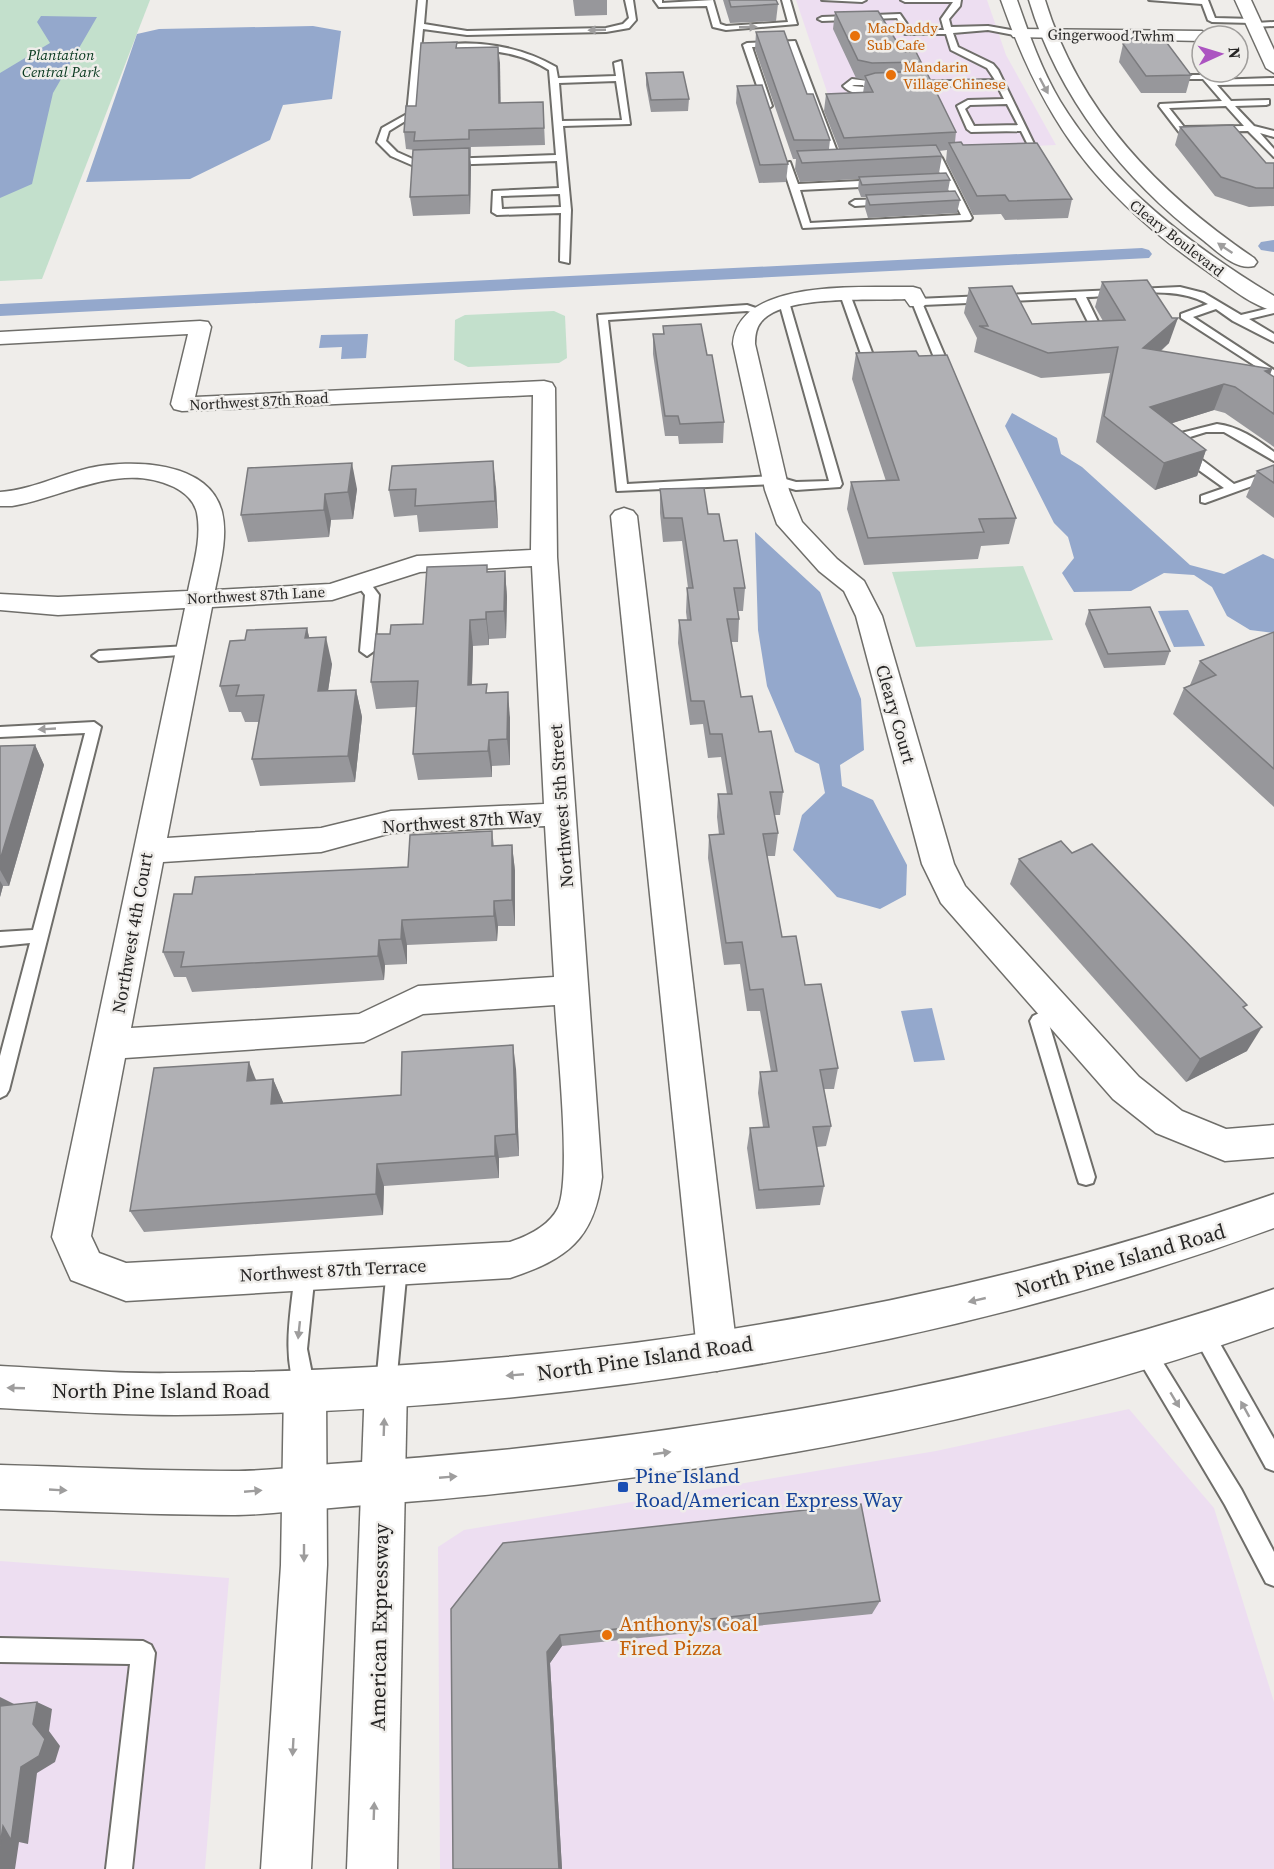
<svg xmlns="http://www.w3.org/2000/svg" width="1274" height="1869" font-family="'Source Serif 4',serif">
<style>
.commercial{fill:#eddef1}
.green{fill:#c3e0cc}
.water{fill:#94a8cc}
.lines{fill:none;stroke-linecap:round;stroke-linejoin:round}
.canal{fill:#94a8cc;fill-rule:evenodd}
.service-casing{stroke:#6f6e6a;stroke-width:4}
.minor-casing{stroke:#6f6e6a;stroke-width:3}
.tertiary-casing{stroke:#6f6e6a;stroke-width:3}
.secondary-casing{stroke:#6f6e6a;stroke-width:3}
.service{fill:#fff;fill-rule:evenodd}
.minor{fill:#fff;fill-rule:evenodd}
.tertiary{fill:#fff;fill-rule:evenodd}
.secondary{fill:#fff;fill-rule:evenodd}
.wall{fill:#97979b}
.shaded-wall{fill:#7b7b7e}
.building{fill:#b0b0b4;stroke:#7b7b7e;stroke-width:1.5}
.oneway{fill:#9e9d9d}
.food-dot{fill:#e8710a;stroke:#efedea;stroke-width:2}
.transit-dot{fill:#1a4fb4;stroke:#efedea;stroke-width:2}
.labels{text-anchor:middle;dominant-baseline:central;stroke-width:5;stroke-linejoin:round;paint-order:stroke}
.far-food-label{font-size:15px;fill:#c56008;stroke:#efedea;text-anchor:start}
.far-street-label{font-size:15px;fill:#272625;stroke:#efedea}
.far-park-label{font-size:15px;font-style:italic;fill:#07381e;stroke:#efedea}
.street-label{font-size:18px;fill:#272625;stroke:#efedea}
.near-street-label{font-size:21px;fill:#272625;stroke:#efedea}
.near-transit-label{font-size:21px;fill:#164399;stroke:#efedea;text-anchor:start}
.near-food-label{font-size:21px;fill:#c56008;stroke:#efedea;text-anchor:start}
</style>
<rect width="100%" height="100%" fill="#efedea"/>
<g class="commercial">
<polygon points="796,0 987,0 1006,55 1056,145 848,154"/>
<polygon points="1129,1409 1214,1508 1274,1702 1274,1869 440,1869 438,1547 464,1530 936,1451"/>
<polygon points="0,1561 229,1578 205,1869 0,1869"/>
</g>
<g class="green">
<polygon points="0,0 150,0 42,279 0,281"/>
<polygon points="554,311 565,316 567,358 559,363 468,367 454,360 455,320 465,315"/>
<polygon points="1023,566 1053,640 916,647 892,572"/>
</g>
<g class="water">
<polygon points="41,16 97,17 53,93 32,184 0,198 0,73 50,43 37,22"/>
<polygon points="313,26 341,31 332,99 283,105 270,140 190,179 86,182 137,34 159,29"/>
<polygon points="368,334 366,358 341,359 342,347 319,348 321,335"/>
<polygon points="1012,413 1057,438 1061,454 1082,467 1190,565 1224,574 1263,554 1274,559 1274,633 1250,630 1227,616 1212,587 1194,575 1164,573 1131,591 1074,592 1062,573 1074,558 1068,537 1054,523 1005,426"/>
<polygon points="755,532 820,592 861,699 864,750 840,765 842,786 873,800 907,865 906,895 880,909 837,897 793,850 802,815 825,793 819,764 795,752 767,686 758,630"/>
<polygon points="1188,610 1205,646 1174,647 1158,611"/>
<polygon points="932,1008 945,1060 914,1062 901,1011"/>
</g>
<g class="lines">
<g class="canal">
<polygon points="1274,240 1274,252 1261,250 1258,246 1261,242"/>
<polygon points="1142,248 1149,250 1152,254 1149,258 0,316 0,304"/>
</g>
<defs>
<g id="service">
<path d="M418 0H426L424 24 467 31 606 28 623 24 629 18 625 0H633L636 20 629 28 606 32 467 35 423 29 415 115 389 131 386 141 397 152 415 160 556 155 549 70C514 48 477 49 437 50L434 46C475 39 520 46 556 67L558 78 616 76 614 63 621 61 630 124 563 126 571 210 569 263 560 261 561 213 497 215 492 212 493 191 559 188 557 161 414 166 391 156 377 142 382 128 407 114ZM616 81 622 120 562 121 559 83ZM560 194 561 207 502 209 501 196Z"/>
<polygon points="654,0 662,0 662,3 713,0 720,24 726,26 788,22 782,0 790,0 797,24 726,30 713,27 707,6 659,7"/>
<polygon points="822,0 866,0 862,2"/>
<path d="M901 0H961L960 6 949 19 951 27 988 26 1022 32 1019 36 988 30 953 33 958 47 993 64 998 70 1038 152H1018V148L1029 147 1021 131 971 132 967 129 957 106 968 100 1004 99 997 85 907 87 910 82 995 80 987 68 951 50 946 34H905L897 18 822 21 818 19 822 17 900 14 911 30H944L941 19 953 2H905ZM1007 104 1018 125 974 126 965 109 970 105Z"/>
<polygon points="1149,0 1208,0 1215,18 1253,19 1256,23 1274,22 1274,26 1255,27 1252,23 1212,22 1208,20 1202,4"/>
<polygon points="795,41 841,162 839,164 831,162 789,46 752,47 772,106 768,109 764,106 743,45 747,43"/>
<path d="M1183 75H1205L1212 80 1274 78V84L1217 85 1231 101 1269 100V104L1266 105 1235 106 1254 126 1274 131V137L1260 133 1274 149V157L1248 131 1179 132 1159 106 1160 104 1222 101 1203 79H1180ZM1226 106 1244 126 1184 127 1169 108Z"/>
<path d="M852 79 868 81 873 87C865 95 851 95 843 86ZM854 85H863L864 87 852 86Z"/>
<polygon points="937,155 942,158 972,218 970,220 803,228 782,164 790,162 798,184 880,180 885,183 880,186 800,190 810,223 961,215 932,158"/>
<polygon points="890,199 890,203 887,204 855,206 850,203 855,200"/>
<path d="M1180 287 1204 293 1241 315 1274 307V313L1249 319 1274 334V342L1233 321 1216 309 1193 317 1274 370V378L1181 318V314L1208 304C1174 284 1125 296 1086 297L1105 336 1097 340 1092 337 1094 334 1076 298 923 305 950 368 944 371 929 368 937 365 912 302 917 299Z"/>
<polygon points="842,295 851,297 879,371 877,373 867,371 841,297"/>
<polygon points="784,299 789,302 842,484 840,487 796,490 775,484 617,491 598,315 747,305 765,311 760,314 747,311 608,320 627,484 775,476 796,482 829,481 779,302"/>
<path d="M1217 424C1240 427 1256 439 1274 452V461L1224 432H1206L1177 441 1234 484 1274 470V478L1205 503 1201 502V496L1224 488 1172 451 1165 441 1169 436Z"/>
<polygon points="362,578 367,579 379,595 374,651 367,656 360,651 365,595 355,582"/>
<polygon points="188,646 193,648 193,654 99,661 92,656 99,651"/>
<polygon points="94,722 101,727 9,1090 6,1095 0,1098 0,1056 30,943 0,946 0,932 33,930 85,733 0,737 0,727"/>
<polygon points="1058,1004 1064,1006 1067,1011 1064,1016 1049,1024 1095,1177 1093,1183 1086,1185 1079,1183 1077,1177 1030,1021 1033,1016"/>
<polygon points="397,1258 404,1260 407,1267 396,1385 393,1392 386,1395 379,1392 376,1385 387,1267 390,1260"/>
<path d="M305 1263 312 1265 315 1272 307 1349 315 1389 312 1396 305 1399 298 1396C281 1356 291 1313 295 1272L298 1265Z"/>
<polygon points="1203,1323 1210,1326 1274,1439 1274,1471 1266,1468 1196,1340 1193,1333 1196,1326"/>
<polygon points="1144,1340 1151,1343 1241,1489 1274,1552 1274,1586 1266,1583 1225,1505 1137,1357 1134,1350 1137,1343"/>
<polygon points="0,1638 143,1641 151,1645 155,1653 132,1869 106,1869 130,1664 0,1662"/>
</g>
<g id="minor">
<polygon points="1235,0 1251,0 1274,50 1274,73 1266,68"/>
<polygon points="1019,29 1202,31 1210,36 1202,36 1202,41 1013,37 1011,34 1013,31"/>
<path d="M913 287 920 289 927 302 924 306H910L905 299C872 301 783 294 761 322 756 328 755 336 755 344L789 490 802 522 837 559 864 581 882 616 954 864 965 886 1139 1077 1182 1111 1226 1129 1274 1125V1157L1225 1161 1156 1133 1113 1099 941 903 922 864 856 616 844 591 819 571 777 524 765 490 733 344C738 277 865 288 913 287Z"/>
<path d="M200 321 208 322 211 327 195 397 544 381 552 383 555 388 557 557 602 1177C594 1240 567 1259 510 1278L126 1301 71 1280 52 1237 185 608 58 615 0 610V594L58 597 188 591C193 566 202 539 197 513 194 500 185 493 174 487 120 461 65 497 12 506H0V492C31 490 59 475 89 468 130 459 209 460 222 512 228 537 220 565 215 590L330 584 417 556 531 550 533 395 182 411 174 409 171 404 188 334 0 344V332ZM532 566 544 804 391 811 321 828 167 838 212 607 332 600 420 572ZM545 826 554 977 418 986 359 1014 131 1028 163 862 321 852 391 833ZM555 1005C557 1045 572 1177 558 1208 549 1226 528 1236 510 1242L126 1263 99 1253 91 1236 125 1058 364 1042 423 1014Z"/>
<polygon points="624,508 633,511 637,516 737,1351 731,1365 717,1371 703,1365 697,1351 611,516 615,511"/>
</g>
<g id="tertiary">
<path d="M1001 0H1017C1029 34 1041 69 1060 101 1112 186 1190 245 1274 296V311C1250 305 1224 283 1204 269 1097 194 1044 123 1001 0Z"/>
<path d="M1029 0H1045C1079 112 1160 194 1254 258L1257 262 1254 266C1236 271 1217 251 1203 240 1124 180 1058 97 1029 0Z"/>
<polygon points="386,1364 401,1370 407,1385 397,1869 347,1869 365,1385 371,1370"/>
<polygon points="305,1368 320,1374 326,1389 327,1565 311,1869 261,1869 281,1565 284,1389 290,1374"/>
</g>
<g id="secondary">
<path d="M1274 1194V1228C927 1356 544 1412 176 1415 117 1415 58 1411 0 1408V1366C58 1369 117 1374 175 1373 544 1371 926 1317 1274 1194Z"/>
<path d="M1274 1289V1327C1028 1415 772 1464 513 1492 453 1499 392 1503 331 1508 299 1510 266 1515 234 1515 156 1515 78 1511 0 1509V1465C78 1467 156 1471 234 1471 266 1471 299 1467 331 1464 392 1460 452 1455 512 1449 771 1421 1028 1374 1274 1289Z"/>
</g>
</defs>
<use href="#service" class="service-casing"/>
<use href="#minor" class="minor-casing"/>
<use href="#tertiary" class="tertiary-casing"/>
<use href="#secondary" class="secondary-casing"/>
<use href="#service" class="service"/>
<use href="#minor" class="minor"/>
<use href="#tertiary" class="tertiary"/>
<use href="#secondary" class="secondary"/>
</g>
<g class="wall">
<polygon points="573,0 607,0 607,15 575,16"/>
<polygon points="723,0 776,0 778,4 776,21 730,23"/>
<polygon points="835,12 900,47 921,62 919,72 956,132 955,142 963,145 1072,199 1068,218 1005,220 1001,214 973,215 946,161 947,150 939,151 942,156 939,173 950,180 948,191 960,200 957,213 868,218 865,208 866,197 861,197 858,189 859,179 800,182 795,169 796,159 793,159 755,49 756,32 807,94 830,140 829,149 839,149 824,111 826,94 863,93 865,80 856,78 833,29"/>
<polygon points="1123,44 1191,75 1186,93 1141,93 1119,62"/>
<polygon points="457,48 500,63 500,103 543,102 545,145 471,147 471,156 470,156 471,166 470,214 413,216 410,197 415,150 406,149 404,132 416,106"/>
<polygon points="646,73 689,99 688,111 651,112 646,85"/>
<polygon points="737,86 788,164 786,182 759,183 736,103"/>
<polygon points="1180,127 1266,163 1274,163 1274,206 1249,207 1215,196 1175,145"/>
<polygon points="1102,282 1169,343 1161,351 1272,369 1270,375 1274,377 1274,447 1225,413 1214,410 1172,423 1206,450 1197,476 1155,490 1096,442 1110,373 1041,378 974,352 977,338 964,313 969,288 1032,324 1103,321 1095,307"/>
<polygon points="663,326 707,355 724,422 723,443 679,444 678,436 665,436 653,354 653,334 663,334"/>
<polygon points="856,353 919,356 1016,518 1009,544 981,546 978,559 864,565 847,509 851,482 886,481 852,379"/>
<polygon points="1274,465 1274,518 1246,497 1257,471"/>
<polygon points="392,466 496,487 498,528 419,532 417,515 394,517 389,490"/>
<polygon points="248,468 357,489 353,519 331,520 329,537 248,542 241,515"/>
<polygon points="660,489 708,514 724,541 745,588 743,611 738,611 739,619 738,642 731,642 741,697 759,732 783,792 780,815 774,815 778,833 775,856 767,856 782,937 805,985 838,1068 834,1089 824,1089 831,1126 826,1146 817,1147 824,1186 820,1205 756,1209 747,1148 750,1128 763,1127 758,1093 760,1072 771,1072 760,1011 747,1011 740,964 724,965 708,858 709,835 719,835 717,817 718,794 727,794 721,757 708,758 703,724 690,725 678,643 679,620 687,620 686,612 687,588 688,588 682,541 663,542 660,513"/>
<polygon points="487,565 487,571 505,571 507,597 506,638 489,639 489,645 473,646 472,685 488,693 510,718 510,765 492,766 492,777 418,780 413,754 416,707 376,709 371,682 390,634 423,624"/>
<polygon points="1089,610 1170,651 1165,665 1104,668 1085,624"/>
<polygon points="307,628 309,638 332,664 328,691 356,690 362,717 355,782 260,786 252,759 259,722 245,722 241,712 229,712 220,686 245,640"/>
<polygon points="1274,632 1274,807 1173,714 1184,688 1190,685 1200,661"/>
<polygon points="35,745 44,765 9,886 3,886 0,897 0,746"/>
<polygon points="492,831 494,846 512,845 515,871 515,926 498,926 497,941 407,945 407,964 385,965 384,980 192,992 186,977 174,977 163,952 192,894 408,867"/>
<polygon points="1072,853 1247,1051 1186,1082 1010,884 1019,859"/>
<polygon points="516,1069 519,1156 499,1158 499,1178 384,1186 383,1215 144,1232 130,1211 256,1080 273,1079 283,1103 401,1095"/>
<polygon points="880,1601 872,1614 562,1646 550,1663 562,1869 453,1869 451,1609"/>
</g>
<g class="shaded-wall">
<polygon points="498,47 500,63 501,120 499,103"/>
<polygon points="469,148 471,166 470,214 469,195"/>
<polygon points="1178,318 1169,343 1135,373 1143,348"/>
<polygon points="1272,369 1262,395 1265,371"/>
<polygon points="1224,384 1214,410 1141,433 1150,407"/>
<polygon points="1206,450 1197,476 1155,490 1164,463"/>
<polygon points="493,461 496,487 498,528 495,501"/>
<polygon points="352,463 357,489 353,519 348,492"/>
<polygon points="325,494 331,520 329,537 324,510"/>
<polygon points="505,571 507,597 506,638 504,611"/>
<polygon points="486,612 489,639 489,645 486,619"/>
<polygon points="470,620 473,646 471,711 468,685"/>
<polygon points="307,628 313,654 305,638"/>
<polygon points="326,637 332,664 324,718 318,691"/>
<polygon points="356,690 362,717 355,782 348,756"/>
<polygon points="508,692 510,718 510,765 507,739"/>
<polygon points="489,740 492,766 492,777 488,751"/>
<polygon points="35,745 44,765 9,886 0,870 0,860"/>
<polygon points="512,845 515,871 515,926 512,900"/>
<polygon points="0,881 3,886 0,897"/>
<polygon points="494,901 498,926 497,941 494,916"/>
<polygon points="402,920 407,945 407,964 401,939"/>
<polygon points="379,940 385,965 384,980 378,956"/>
<polygon points="1262,1027 1247,1051 1186,1082 1200,1059"/>
<polygon points="513,1045 516,1069 519,1156 516,1134"/>
<polygon points="249,1062 258,1085 247,1081"/>
<polygon points="273,1079 283,1102 281,1126 271,1104"/>
<polygon points="495,1136 499,1158 499,1178 495,1156"/>
<polygon points="377,1164 384,1186 383,1215 376,1194"/>
<polygon points="560,1635 562,1646 550,1663 562,1869 559,1869 547,1652"/>
<polygon points="0,1697 16,1705 0,1707"/>
<polygon points="37,1702 52,1709 49,1731 60,1746 55,1762 37,1773 28,1844 19,1842 15,1869 0,1869 0,1846 3,1826 33,1724"/>
</g>
<g class="building">
<polygon points="729,0 776,0 778,4 731,7"/>
<polygon points="878,11 900,47 903,47 906,52 916,52 921,62 872,63 858,60 835,12"/>
<polygon points="784,31 807,94 813,94 830,140 794,140 756,32"/>
<polygon points="1137,35 1161,35 1191,75 1146,76 1123,44"/>
<polygon points="457,42 456,48 498,47 499,103 543,102 544,128 469,130 469,139 414,141 415,132 404,132 406,106 416,106 421,43"/>
<polygon points="926,71 956,132 844,138 826,94 873,92 865,76 875,73"/>
<polygon points="683,72 689,99 651,100 646,73"/>
<polygon points="762,85 788,164 760,165 737,86"/>
<polygon points="1233,125 1266,163 1274,163 1274,188 1256,188 1221,177 1180,127"/>
<polygon points="961,142 963,145 1037,143 1072,199 1009,201 1005,195 977,196 949,143"/>
<polygon points="936,145 942,156 802,163 797,151"/>
<polygon points="469,148 469,195 410,197 413,150"/>
<polygon points="946,173 950,180 862,185 859,177"/>
<polygon points="955,191 960,200 870,205 866,195"/>
<polygon points="1147,280 1172,318 1178,318 1143,348 1272,369 1265,371 1274,377 1274,414 1235,387 1224,384 1150,407 1206,450 1164,463 1104,416 1118,347 1048,353 979,326 988,326 969,288 1012,286 1032,324 1072,322 1125,320 1102,282"/>
<polygon points="701,324 707,355 712,355 724,422 680,424 678,416 665,416 653,334 664,334 663,326"/>
<polygon points="916,351 919,356 947,355 1016,518 979,519 984,532 868,538 851,482 899,480 856,353"/>
<polygon points="493,461 495,501 415,506 416,489 389,490 392,466"/>
<polygon points="352,463 348,492 325,494 324,510 241,515 248,468"/>
<polygon points="1274,465 1274,483 1257,471"/>
<polygon points="704,488 708,514 719,514 724,541 737,540 745,588 734,588 739,619 727,619 741,697 752,696 759,732 771,731 783,792 770,792 778,833 763,834 782,937 796,936 805,985 821,984 838,1068 820,1070 831,1126 813,1127 824,1186 759,1190 750,1128 769,1127 760,1072 777,1071 763,989 750,990 742,942 726,943 709,835 724,834 718,794 732,794 722,734 710,734 704,701 691,701 679,620 691,620 687,588 693,588 682,518 664,518 660,489"/>
<polygon points="487,565 487,572 505,571 504,611 486,612 486,619 470,620 468,685 487,684 486,693 508,692 507,739 489,740 488,751 413,754 418,681 371,682 376,634 390,634 391,625 423,624 427,567"/>
<polygon points="1150,607 1170,651 1108,654 1089,610"/>
<polygon points="307,628 305,638 326,637 318,691 356,690 348,756 252,759 264,695 236,696 239,685 220,686 230,641 245,640 247,630"/>
<polygon points="1274,632 1274,769 1184,688 1216,675 1200,661"/>
<polygon points="35,745 0,860 0,746"/>
<polygon points="492,831 492,846 512,845 512,900 494,901 494,916 402,920 401,939 379,940 378,956 181,967 184,952 163,952 174,894 192,894 195,877 408,867 410,835"/>
<polygon points="1061,841 1072,853 1092,844 1247,1005 1243,1007 1262,1027 1200,1059 1019,859"/>
<polygon points="513,1045 516,1134 495,1136 495,1156 377,1164 376,1194 130,1211 154,1068 249,1062 247,1081 273,1079 271,1104 401,1095 402,1052"/>
<polygon points="861,1504 880,1601 560,1635 547,1652 559,1869 453,1869 451,1609 503,1543"/>
<polygon points="37,1702 33,1724 45,1739 39,1756 21,1767 11,1840 3,1826 0,1846 0,1706"/>
</g>
<defs><path id="oneway-solid" d="M-6-.8H1V-3.2L6.5 0L1 3.2V.8H-6Z" transform="scale(1.5)"/></defs>
<g class="oneway">
<use href="#oneway-solid" transform="translate(748 27) rotate(-2)"/>
<use href="#oneway-solid" transform="translate(597 30) rotate(178)"/>
<use href="#oneway-solid" transform="translate(1044 86) rotate(62)"/>
<use href="#oneway-solid" transform="translate(1225 248) rotate(-146)"/>
<use href="#oneway-solid" transform="translate(47 729) rotate(177)"/>
<use href="#oneway-solid" transform="translate(977 1300) rotate(167)"/>
<use href="#oneway-solid" transform="translate(299 1330) rotate(96)"/>
<use href="#oneway-solid" transform="translate(515 1375) rotate(175)"/>
<use href="#oneway-solid" transform="translate(16 1388) rotate(-178)"/>
<use href="#oneway-solid" transform="translate(1175 1400) rotate(59)"/>
<use href="#oneway-solid" transform="translate(1245 1409) rotate(-119)"/>
<use href="#oneway-solid" transform="translate(384 1427) rotate(-88)"/>
<use href="#oneway-solid" transform="translate(662 1453) rotate(-8)"/>
<use href="#oneway-solid" transform="translate(448 1477) rotate(-5)"/>
<use href="#oneway-solid" transform="translate(58 1490) rotate(3)"/>
<use href="#oneway-solid" transform="translate(253 1491) rotate(-5)"/>
<use href="#oneway-solid" transform="translate(304 1553) rotate(90)"/>
<use href="#oneway-solid" transform="translate(293 1747) rotate(93)"/>
<use href="#oneway-solid" transform="translate(374 1811) rotate(-88)"/>
</g>
<g class="food-dot">
<circle cx="855" cy="36" r="6"/>
<circle cx="891" cy="75" r="6"/>
<circle cx="607" cy="1635" r="6"/>
</g>
<rect class="transit-dot" x="617" y="1481" width="12" height="12" rx="3"/>
<g class="labels">
<g class="far-food-label">
<text x="867" y="27">MacDaddy<tspan x="867" dy="17">Sub Cafe</tspan></text>
<text x="903" y="66">Mandarin<tspan x="903" dy="17">Village Chinese</tspan></text>
</g>
<g class="far-street-label">
<text transform="translate(1111 35) rotate(1)">Gingerwood Twhm</text>
<text transform="translate(1177 238) rotate(38)">Cleary Boulevard</text>
<text transform="translate(259 401) rotate(-3)">Northwest 87th Road</text>
<text transform="translate(256 595) rotate(-3)">Northwest 87th Lane</text>
</g>
<g class="far-park-label">
<text x="61" y="54">Plantation<tspan x="61" dy="17">Central Park</tspan></text>
</g>
<g class="street-label">
<text transform="translate(896 714) rotate(74)">Cleary Court</text>
<text transform="translate(561 806) rotate(-94)">Northwest 5th Street</text>
<text transform="translate(462 821) rotate(-4)">Northwest 87th Way</text>
<text transform="translate(132 933) rotate(-80)">Northwest 4th Court</text>
<text transform="translate(333 1270) rotate(-3)">Northwest 87th Terrace</text>
</g>
<g class="near-street-label">
<text transform="translate(1120 1260) rotate(-16)">North Pine Island Road</text>
<text transform="translate(645 1358) rotate(-8)">North Pine Island Road</text>
<text x="161" y="1390">North Pine Island Road</text>
<text transform="translate(379 1627) rotate(-89)">American Expressway</text>
</g>
<g class="near-transit-label">
<text x="635" y="1475">Pine Island<tspan x="635" dy="24">Road/American Express Way</tspan></text>
</g>
<g class="near-food-label">
<text x="619" y="1623">Anthony's Coal<tspan x="619" dy="24">Fired Pizza</tspan></text>
</g>
</g>
<g transform="translate(1220 54) rotate(86)"><circle r="28" fill="#efedea" stroke="#9f9d9b" stroke-width="1.5"/>
<path d="M0-4.5L10 22L0 15L-10 22Z" fill="#ac54c1"/>
<text y="-9" font-size="16" font-weight="bold" text-anchor="middle" fill="#272625">N</text>
</g>
</svg>
